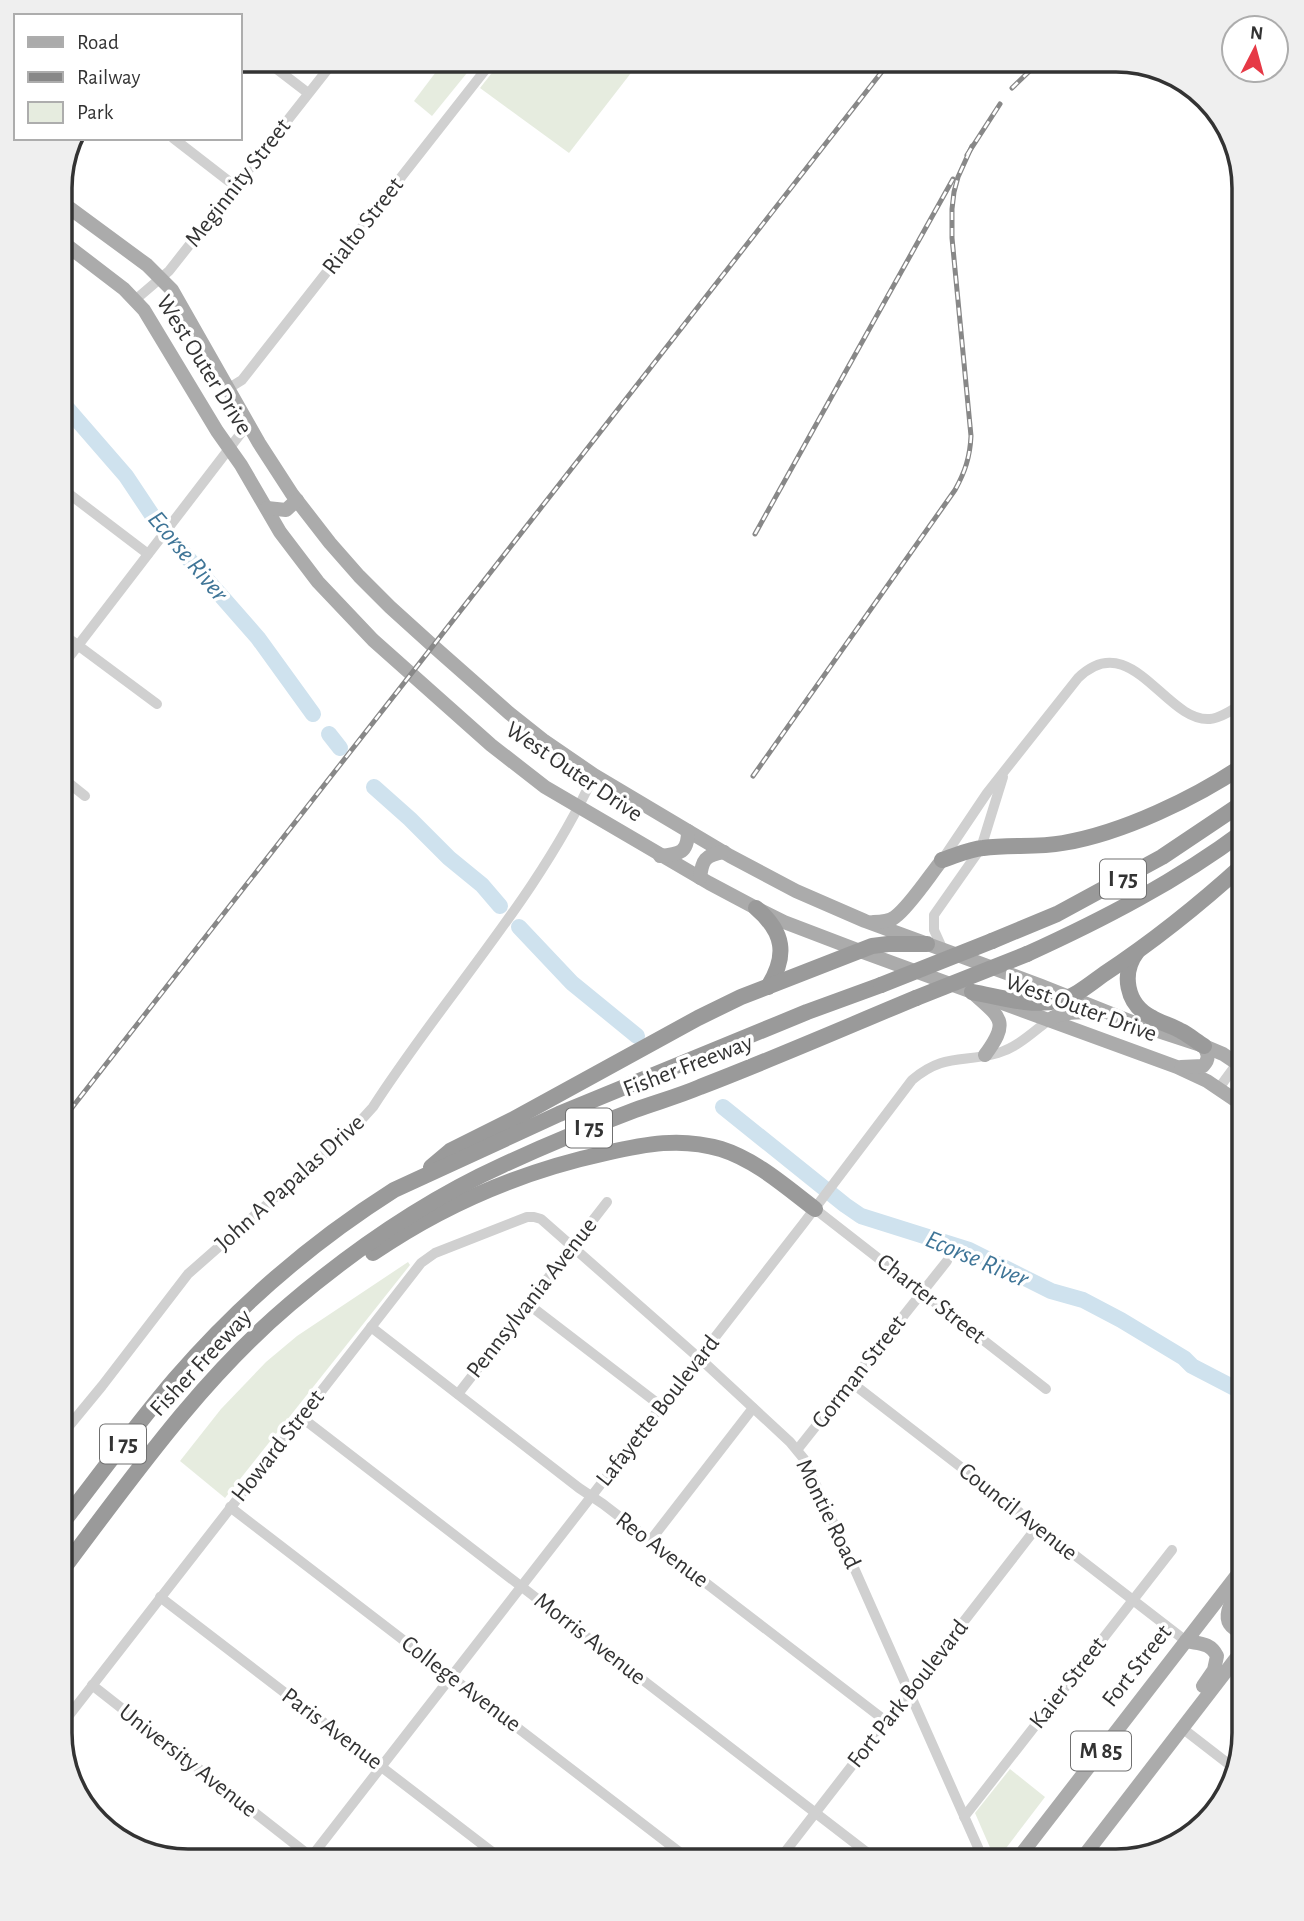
<svg xmlns="http://www.w3.org/2000/svg" width="1304" height="1921" font-family="'Alegreya Sans',sans-serif">
<style>
.green{fill:#e6ecdf}
.lines{fill:none;stroke-linecap:round;stroke-linejoin:round}
.river{stroke:#cfe2ee;stroke-width:16}
.minor{stroke:#d0d0d0;stroke-width:10}
.major{stroke:#ababab;stroke-width:14}
.highway{stroke:#9a9a9a;stroke-width:16}
.rail-casing{stroke:#888;stroke-width:5}
.rail{stroke:#fff;stroke-width:2.5;stroke-dasharray:8;stroke-linecap:butt}
.highway-bridge{stroke:#9a9a9a;stroke-width:16}
.labels{text-anchor:middle;dominant-baseline:central;stroke-width:7;stroke-linejoin:round;paint-order:stroke}
.shield{fill:#fff;stroke:#707070;stroke-width:2}
.shield-label{font-size:23px;font-weight:bold;fill:#333}
.street-label{font-size:24px;fill:#333;stroke:#fff}
.water-label{font-size:26px;font-style:italic;fill:#3f7597;stroke:#fff}
.rim{fill:none;stroke:#333;stroke-width:3.5}
</style>
<rect width="100%" height="100%" fill="#fff"/>
<g class="green">
<polygon points="445,60 460,60 471,68 432,116 414,101"/>
<polygon points="502,60 641,60 569,153 480,88"/>
<polygon points="408,1262 410,1265 225,1498 180,1461 221,1409 266,1362 297,1336"/>
<polygon points="1010,1769 1045,1797 997,1860 995,1859 975,1813"/>
</g>
<g class="lines">
<g class="river">
<polyline points="60,400 126,476 158,524 258,638 313,714"/>
<polyline points="329,734 340,748"/>
<polyline points="374,787 410,819 449,858 482,885 500,906"/>
<polyline points="519,927 572,983 637,1036"/>
<polyline points="723,1107 845,1205 861,1216 969,1250 1051,1291 1083,1300 1121,1320 1184,1358 1192,1366 1244,1393"/>
</g>
<g class="minor">
<polyline points="265,60 308,93"/>
<polyline points="173,138 235,186"/>
<polyline points="135,300 169,271 335,60"/>
<polyline points="229,388 242,380 493,60"/>
<polyline points="60,487 148,554"/>
<polyline points="60,632 157,704"/>
<polyline points="60,669 248,424"/>
<polyline points="60,776 85,796"/>
<path d="M942 860 987 793 1078 678C1131 626 1166 723 1210 719 1222 718 1235 708 1244 702"/>
<polyline points="943,950 934,930 934,915 981,848 1003,777"/>
<polyline points="1219,1088 1244,1054"/>
<polyline points="815,1209 1046,1389"/>
<polyline points="528,1304 661,1406"/>
<polyline points="371,1327 579,1488 603,1504 887,1722"/>
<polyline points="852,1383 1186,1641"/>
<polyline points="458,1394 607,1202"/>
<polyline points="301,1417 878,1861"/>
<path d="M60 1437 102 1386 188 1274 354 1128 373 1107C445 995 539 896 594 775"/>
<polyline points="797,1450 947,1261"/>
<polyline points="230,1507 691,1861"/>
<polyline points="650,1541 753,1408"/>
<polyline points="160,1597 504,1861"/>
<polyline points="92,1685 315,1860"/>
<polyline points="60,1727 421,1263 435,1253 527,1217 534,1217 541,1219 708,1366 790,1442 804,1459 855,1570 984,1861"/>
<polyline points="1182,1728 1235,1769"/>
<polyline points="964,1817 1172,1550"/>
<path d="M308 1861 803 1224 912 1080C944 1053 962 1063 998 1053 1018 1047 1033 1032 1049 1020"/>
<polyline points="778,1861 1037,1527"/>
</g>
<g class="major">
<polyline points="60,201 147,265 172,290 259,443 292,494 330,543 359,576 390,607 432,645 509,713 543,740 594,775 730,856 796,891 865,921 1039,985 1137,1024 1204,1046 1223,1054 1244,1068"/>
<polyline points="60,240 124,289 144,310 217,431 241,465 280,532 318,582 373,640 491,745 545,787 709,883 756,908 784,922 860,951 983,996"/>
<polyline points="267,508 286,510 297,500"/>
<path d="M660 856C680 854 688 853 688 831"/>
<path d="M700 878C702 860 705 855 724 852"/>
<path d="M873 922C881 922 889 922 895 917 909 907 930 875 942 860"/>
<path d="M973 993C1001 1018 1010 1021 985 1055"/>
<polyline points="1002,1003 1177,1067 1207,1081 1244,1106"/>
<path d="M1049 1020C1063 1010 1082 1013 1099 1012"/>
<path d="M1181 1067 1203 1066C1210 1059 1208 1054 1204 1046"/>
<path d="M1244 1633C1214 1624 1232 1600 1244 1584"/>
<path d="M1186 1641C1199 1644 1210 1642 1217 1656L1214 1670 1203 1686"/>
<polyline points="1016,1861 1244,1566"/>
<polyline points="1080,1861 1244,1648"/>
</g>
<g class="highway">
<path d="M942 860C955 856 969 849 983 848 1009 844 1036 848 1063 843 1123 833 1195 798 1244 765"/>
<path d="M756 908C784 932 788 955 768 987"/>
<polyline points="992,941 1057,914 1162,857 1244,802"/>
<path d="M1137 952C1121 973 1126 1004 1151 1017 1160 1023 1171 1025 1181 1031 1189 1035 1196 1041 1204 1046"/>
<path d="M1027 954C1104 919 1177 881 1244 831"/>
<path d="M972 992C1000 997 1030 1007 1058 1001 1075 997 1090 984 1104 974 1154 941 1200 904 1244 864"/>
<polyline points="431,1167 450,1151 512,1120 698,1018 741,997 872,946 888,944 927,944"/>
<path d="M373 1253C443 1205 523 1171 606 1153 645 1144 681 1137 721 1149 756 1160 786 1187 815 1209"/>
<path d="M60 1526C98 1477 135 1426 175 1379 238 1306 312 1242 394 1190L559 1114 807 1012 881 985"/>
<path d="M60 1573C131 1479 200 1380 290 1304 355 1249 426 1200 503 1165 546 1145 590 1127 635 1110 657 1102 679 1096 700 1087 773 1059 844 1028 916 998"/>
</g>
<defs>
<g id="rail">
<polyline points="1012,88 1041,60"/>
<polyline points="967,155 1000,104"/>
<polyline points="755,534 953,179"/>
<path d="M753 776 955 490C965 472 970 457 971 436L952 238V209L954 192 958 177 972 146"/>
<polyline points="60,1123 891,60"/>
</g>
</defs>
<use href="#rail" class="rail-casing"/>
<use href="#rail" class="rail"/>
<g class="highway-bridge">
<polyline points="881,985 992,941"/>
<polyline points="916,998 1027,954"/>
</g>
</g>
<g class="labels">
<g class="shield">
<rect x="1100" y="859.5" width="46" height="39" rx="5"/>
<rect x="566" y="1108.5" width="46" height="39" rx="5"/>
<rect x="100" y="1424.5" width="46" height="39" rx="5"/>
<rect x="1071" y="1731.5" width="60" height="39" rx="5"/>
</g>
<g class="shield-label">
<text x="1123" y="879">I 75</text>
<text x="589" y="1128">I 75</text>
<text x="123" y="1444">I 75</text>
<text x="1101" y="1751">M 85</text>
</g>
<g class="street-label">
<text transform="translate(238 183) rotate(-52)">Meginnity Street</text>
<text transform="translate(363 226) rotate(-52)">Rialto Street</text>
<text transform="translate(204 365) rotate(58)">West Outer Drive</text>
<text transform="translate(574 772) rotate(34)">West Outer Drive</text>
<text transform="translate(1081 1008) rotate(20)">West Outer Drive</text>
<text transform="translate(688 1066) rotate(-21)">Fisher Freeway</text>
<text transform="translate(290 1183) rotate(-42)">John A Papalas Drive</text>
<text transform="translate(532 1298) rotate(-52)">Pennsylvania Avenue</text>
<text transform="translate(931 1299) rotate(38)">Charter Street</text>
<text transform="translate(201 1363) rotate(-47)">Fisher Freeway</text>
<text transform="translate(859 1372) rotate(-52)">Gorman Street</text>
<text transform="translate(658 1411) rotate(-52)">Lafayette Boulevard</text>
<text transform="translate(278 1446) rotate(-52)">Howard Street</text>
<text transform="translate(1018 1512) rotate(38)">Council Avenue</text>
<text transform="translate(828 1514) rotate(64)">Montie Road</text>
<text transform="translate(662 1550) rotate(37)">Reo Avenue</text>
<text transform="translate(590 1639) rotate(38)">Morris Avenue</text>
<text transform="translate(1137 1666) rotate(-52)">Fort Street</text>
<text transform="translate(1068 1683) rotate(-52)">Kaier Street</text>
<text transform="translate(461 1684) rotate(37)">College Avenue</text>
<text transform="translate(908 1694) rotate(-52)">Fort Park Boulevard</text>
<text transform="translate(332 1729) rotate(37)">Paris Avenue</text>
<text transform="translate(188 1761) rotate(38)">University Avenue</text>
</g>
<g class="water-label">
<text transform="translate(188 556) rotate(50)">Ecorse River</text>
<text transform="translate(977 1259) rotate(23)">Ecorse River</text>
</g>
</g>
<path d="M0 0H1304V1921H0ZM188 72H1116A116 116 0 0 1 1232 188V1733A116 116 0 0 1 1116 1849H188A116 116 0 0 1 72 1733V188A116 116 0 0 1 188 72Z" fill="#efefef" fill-rule="evenodd"/>
<path class="rim" d="M188 72H1116A116 116 0 0 1 1232 188V1733A116 116 0 0 1 1116 1849H188A116 116 0 0 1 72 1733V188A116 116 0 0 1 188 72Z"/>
<rect x="14" y="14" width="228" height="126" fill="#ffffff" stroke="#adadad" stroke-width="2"/>
<rect x="28" y="37" width="35" height="10" fill="#ababab" stroke="#adadad" stroke-width="2"/>
<text x="77" y="49" font-size="21" fill="#333333">Road</text>
<rect x="28" y="72" width="35" height="10" fill="#888888" stroke="#adadad" stroke-width="2"/>
<text x="77" y="84" font-size="21" fill="#333333">Railway</text>
<rect x="28" y="102" width="35" height="21" fill="#e6ecdf" stroke="#adadad" stroke-width="2"/>
<text x="77" y="119" font-size="21" fill="#333333">Park</text>
<g transform="translate(1255 49) rotate(6)"><circle r="33" fill="#ffffff" stroke="#adadad" stroke-width="2"/>
<path d="M0-5L12 26L0 18L-12 26Z" fill="#e63946"/>
<text y="-10" font-size="19" font-weight="bold" text-anchor="middle" fill="#333333">N</text>
</g>
</svg>
